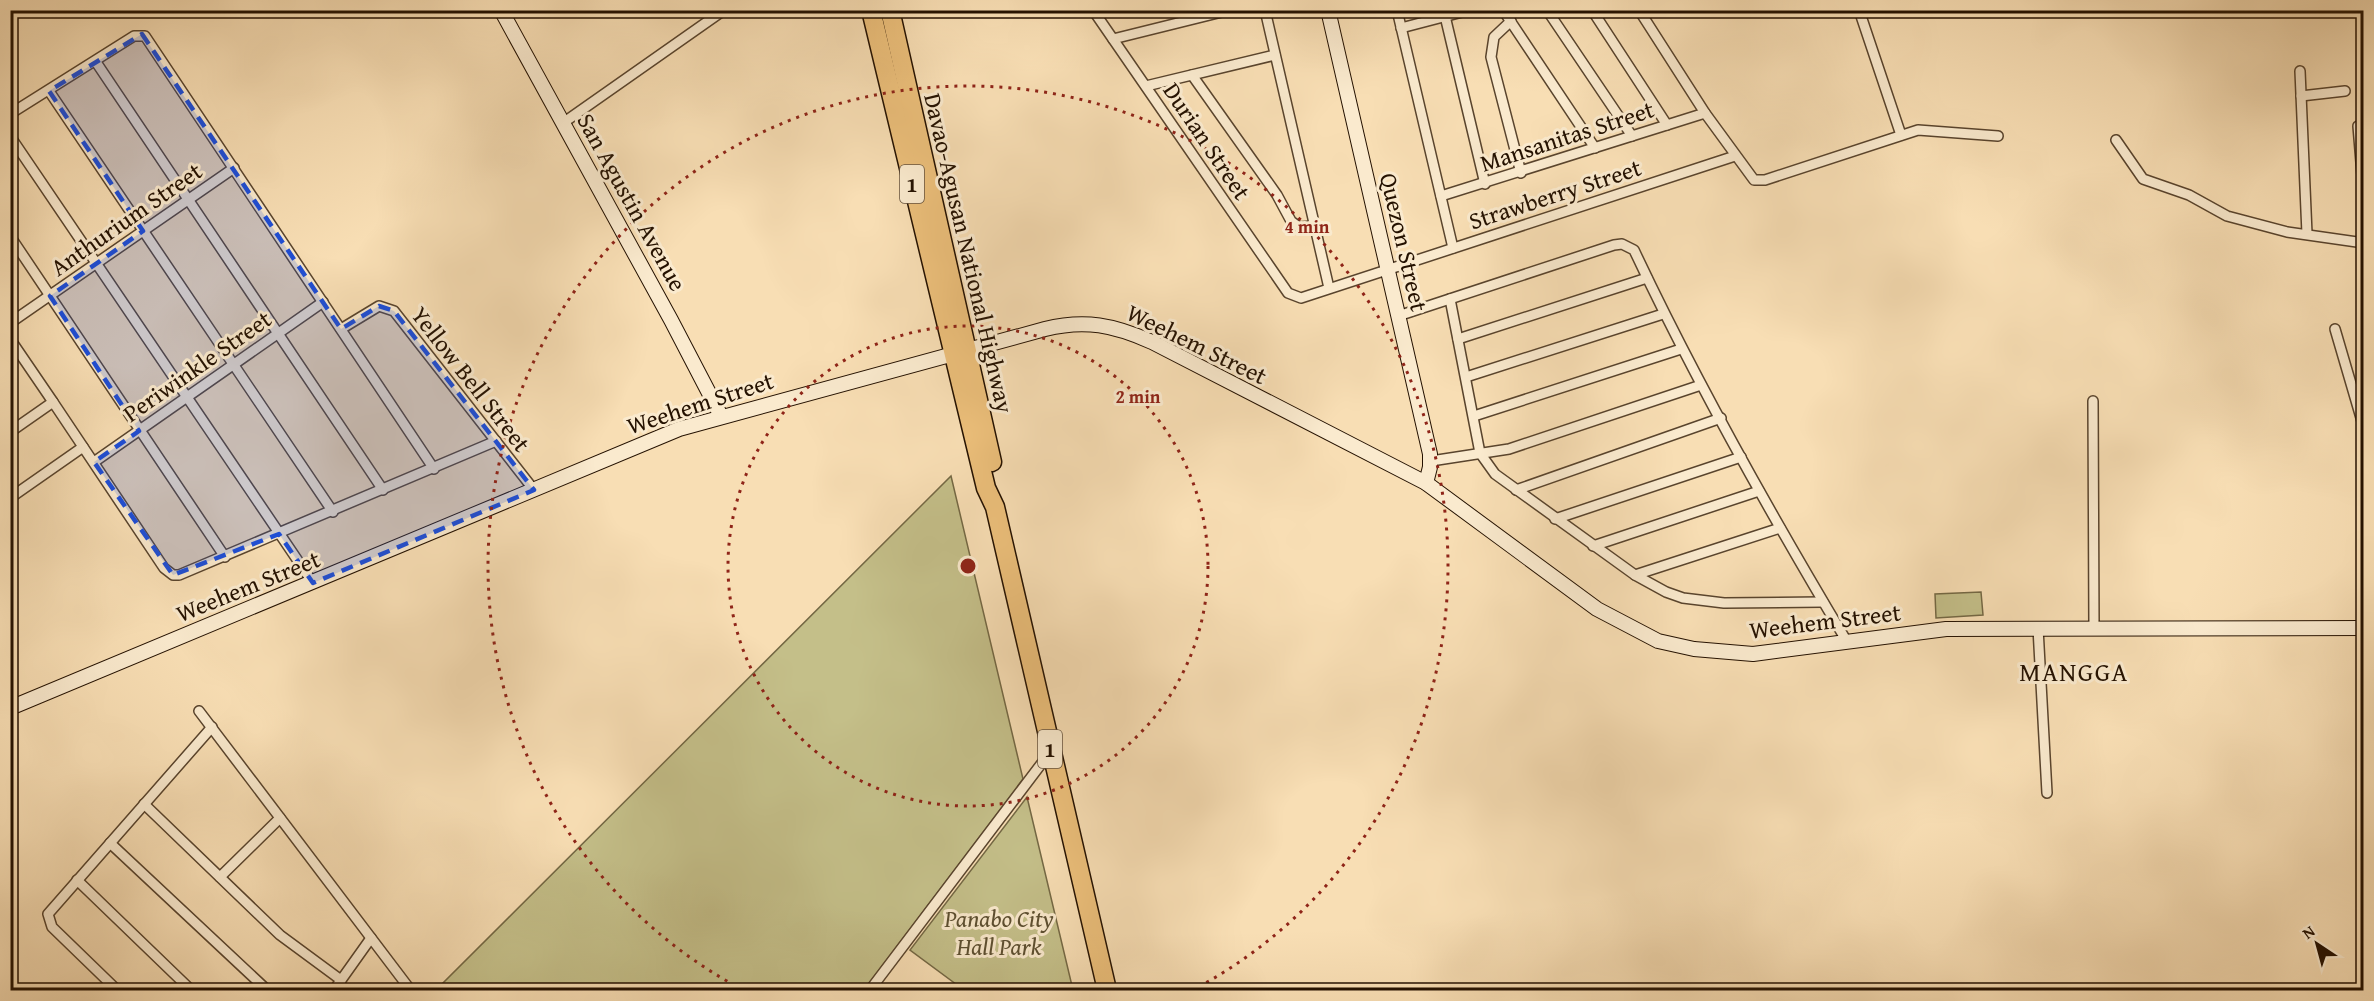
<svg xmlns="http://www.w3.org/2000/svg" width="2374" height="1001" font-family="'Gentium Book Plus',serif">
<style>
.green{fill:#c4bf89;stroke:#746844;stroke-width:1.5}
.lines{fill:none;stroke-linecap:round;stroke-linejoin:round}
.street-casing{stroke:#59442d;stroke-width:12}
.secondary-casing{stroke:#241100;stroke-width:16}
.highway-casing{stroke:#241100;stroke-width:21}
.street{stroke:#faeace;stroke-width:9}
.secondary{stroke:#faeace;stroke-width:14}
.highway{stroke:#ecbf7a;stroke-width:18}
.marked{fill:#1d4ed8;fill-opacity:0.2;stroke:#1d4ed8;stroke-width:4.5;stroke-dasharray:12 8;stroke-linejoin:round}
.ring{fill:none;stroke:#8f2418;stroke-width:3;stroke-dasharray:3 6}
.labels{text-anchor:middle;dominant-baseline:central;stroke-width:6;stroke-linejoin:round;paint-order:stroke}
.shield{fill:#faeace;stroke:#64523e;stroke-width:1.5}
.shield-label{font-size:22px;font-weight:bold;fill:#241100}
.street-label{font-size:24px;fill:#241100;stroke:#faeace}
.park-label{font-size:24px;font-style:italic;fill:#5c4e30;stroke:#faeace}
.neighbourhood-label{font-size:26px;letter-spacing:1.5px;fill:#241100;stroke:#faeace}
.centre{fill:#8f2418;stroke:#faeace;stroke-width:3}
.ring-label{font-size:18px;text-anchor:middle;font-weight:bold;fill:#8f2418;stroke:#faeace;stroke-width:6;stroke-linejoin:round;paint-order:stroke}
</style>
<rect width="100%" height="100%" fill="#f8deb4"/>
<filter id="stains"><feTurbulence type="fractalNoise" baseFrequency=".00333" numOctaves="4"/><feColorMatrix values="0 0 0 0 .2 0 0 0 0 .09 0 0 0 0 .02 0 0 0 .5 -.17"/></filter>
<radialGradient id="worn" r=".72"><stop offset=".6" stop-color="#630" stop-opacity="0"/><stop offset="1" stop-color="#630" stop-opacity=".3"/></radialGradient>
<g class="green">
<polygon points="951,476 1023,779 864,990 450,990 442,984"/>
<polygon points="1981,592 1983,615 1936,618 1935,594"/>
<polygon points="1027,797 1073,990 964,990 910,950"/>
</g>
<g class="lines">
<defs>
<g id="street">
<polyline points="1093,10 1288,293 1301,298 1735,156"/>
<polyline points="1265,10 1329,288"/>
<polyline points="1397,10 1453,248"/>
<polyline points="1503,10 1595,148"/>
<polyline points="1547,10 1632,136"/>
<polyline points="1592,10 1667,125"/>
<polyline points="1639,10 1705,113 1754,180 1765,180 1918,130 1998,136"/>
<polyline points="1859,10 1901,135"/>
<polyline points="1445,16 1485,184"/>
<polyline points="1511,21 1494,37 1491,57 1521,173"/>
<polyline points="1401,28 1470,10"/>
<polyline points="1113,39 1230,10"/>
<polyline points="96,62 383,490"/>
<polyline points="2300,71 2307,234"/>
<polyline points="1192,75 1277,195 1291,221 1299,227 1314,226"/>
<polyline points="1146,86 1275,55"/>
<polyline points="49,91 333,512"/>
<polyline points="2301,96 2345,91"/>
<polyline points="10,114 134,36 145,36 434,469"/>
<polyline points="563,123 724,10"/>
<polyline points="2358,126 2364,199"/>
<polyline points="10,136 313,583"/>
<polyline points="2116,140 2143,179 2189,195 2227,216 2287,232 2364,243"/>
<polyline points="1441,196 1705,113"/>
<polyline points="10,236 225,557"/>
<polyline points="1450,299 1480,453 1495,474 1635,575 1666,592 1683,598 1724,603 1823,602"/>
<path d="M1398 316 1614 245 1622 244 1634 250C1697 384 1770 513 1846 640"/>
<polyline points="10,323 234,168"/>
<polyline points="341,329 379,306 394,311 534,490"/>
<polyline points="2335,329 2364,428"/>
<polyline points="10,339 53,402"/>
<polyline points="1458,339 1647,278"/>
<polyline points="1466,377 1663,314"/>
<polyline points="2093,401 2094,627"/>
<polyline points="1474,416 1681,349"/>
<polyline points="10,432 53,402 164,568 173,575 179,575 496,441"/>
<polyline points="1431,461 1509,449 1701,385"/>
<polyline points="94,462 323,302"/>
<polyline points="1516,490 1721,418"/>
<polyline points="10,498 83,447"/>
<polyline points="1555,519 1741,457"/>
<polyline points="1593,546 1759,491"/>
<polyline points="1635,575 1780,528"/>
<polyline points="2038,628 2047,793"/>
<polyline points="199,711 409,988 407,990"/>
<polyline points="144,804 280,935 341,980"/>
<polyline points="110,843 267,990"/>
<polyline points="220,877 280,818"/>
<polyline points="77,880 191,990"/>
<polyline points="117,990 52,927 48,914 212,727"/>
<polyline points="334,990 371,938"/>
<polyline points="870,990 1051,751"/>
</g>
<g id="secondary">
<polyline points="501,10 671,320 721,416"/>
<polyline points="1328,10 1430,454 1430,467 1426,483"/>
<path d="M10 708 679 429 1045 329C1085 319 1114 325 1152 342L1426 483 1597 609 1658 641 1694 649 1753 654 1946 629 2364 628"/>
</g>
<g id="highway">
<polyline points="871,10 986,488 995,507 1107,990"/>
<polyline points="890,10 992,462"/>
</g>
</defs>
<use href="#street" class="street-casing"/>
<use href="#secondary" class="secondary-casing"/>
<use href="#highway" class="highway-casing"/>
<use href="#street" class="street"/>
<use href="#secondary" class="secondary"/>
<use href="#highway" class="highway"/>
</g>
<path class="marked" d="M142 34 341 329 379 306 394 311 534 490 313 583 279 534 173 575 94 462 139 431 50 296 143 231 49 91Z"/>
<g class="ring">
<circle cx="968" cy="566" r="240"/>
<path d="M743 990A480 480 0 1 1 1193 990"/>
</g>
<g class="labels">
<g class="shield">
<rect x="900" y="165" width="24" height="38" rx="4.5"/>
<rect x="1038" y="730" width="24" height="38" rx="4.5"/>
</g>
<g class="shield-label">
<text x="912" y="184">1</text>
<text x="1050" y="749">1</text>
</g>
<g class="street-label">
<text transform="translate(1567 136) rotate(-18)">Mansanitas Street</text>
<text transform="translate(1207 141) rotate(56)">Durian Street</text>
<text transform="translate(1555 194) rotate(-18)">Strawberry Street</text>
<text transform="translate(632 202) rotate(61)">San Agustin Avenue</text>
<text transform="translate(126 219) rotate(-35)">Anthurium Street</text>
<text transform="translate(1404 242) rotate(77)">Quezon Street</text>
<text transform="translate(969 253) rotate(77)">Davao-Agusan National Highway</text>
<text transform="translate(1197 344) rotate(26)">Weehem Street</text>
<text transform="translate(197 366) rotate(-35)">Periwinkle Street</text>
<text transform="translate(471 379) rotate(52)">Yellow Bell Street</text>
<text transform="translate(700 403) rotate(-18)">Weehem Street</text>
<text transform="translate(248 586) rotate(-22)">Weehem Street</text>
<text transform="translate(1825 621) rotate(-7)">Weehem Street</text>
</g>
<g class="park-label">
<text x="999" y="918">Panabo City<tspan x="999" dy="28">Hall Park</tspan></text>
</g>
<g class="neighbourhood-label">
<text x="2074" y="671">MANGGA</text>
</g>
</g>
<circle cx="968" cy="566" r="9" class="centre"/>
<g class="ring-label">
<text x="1307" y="233">4 min</text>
<text x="1138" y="403">2 min</text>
</g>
<rect width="2374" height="1001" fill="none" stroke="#f8deb4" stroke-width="36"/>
<rect x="12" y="12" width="2350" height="977" fill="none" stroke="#241100" stroke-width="3"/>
<rect x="18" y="18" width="2338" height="965" fill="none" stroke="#241100" stroke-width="1.5"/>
<g transform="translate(2317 944) rotate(324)" stroke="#faeace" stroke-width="4.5" paint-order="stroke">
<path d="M0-4.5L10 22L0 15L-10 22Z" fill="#241100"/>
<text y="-9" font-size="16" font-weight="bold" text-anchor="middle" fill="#241100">N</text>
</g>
<rect width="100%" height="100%" filter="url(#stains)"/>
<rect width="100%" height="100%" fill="url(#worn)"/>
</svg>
